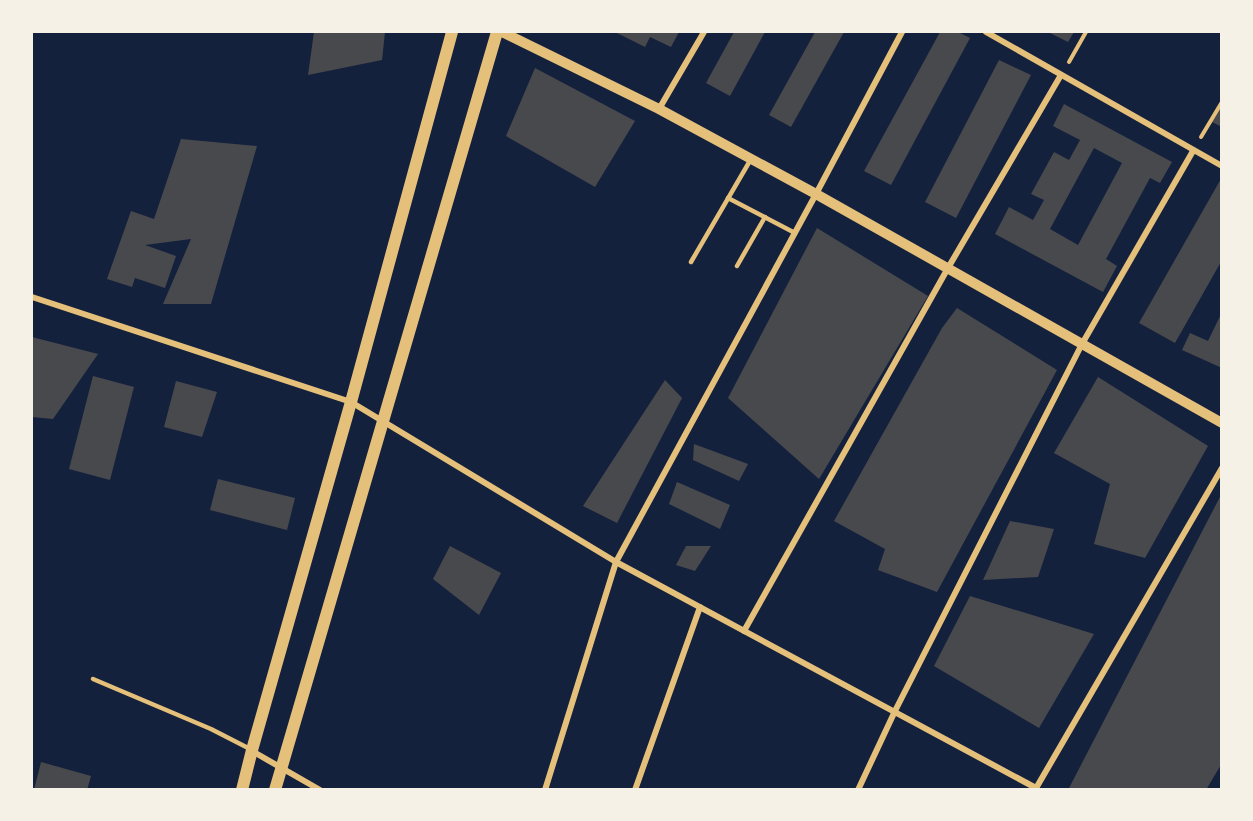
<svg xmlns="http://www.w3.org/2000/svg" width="1253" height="821" font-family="'DejaVu Sans',sans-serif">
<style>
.building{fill:#48494c;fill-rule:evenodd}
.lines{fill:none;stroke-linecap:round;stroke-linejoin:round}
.path{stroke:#e5c07b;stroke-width:4}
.service{stroke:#e5c07b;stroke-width:4.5}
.minor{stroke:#e5c07b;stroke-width:6}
.tertiary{stroke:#e5c07b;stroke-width:10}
.secondary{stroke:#e5c07b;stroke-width:12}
</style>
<rect width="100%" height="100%" fill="#14213d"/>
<g class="building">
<polygon points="314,32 385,32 382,60 308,75"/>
<polygon points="615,32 679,32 671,47 650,37 645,47"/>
<polygon points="734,32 765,32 730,96 706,83"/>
<polygon points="815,32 844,32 791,127 769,115"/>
<polygon points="940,32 958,32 970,38 891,185 864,171"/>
<polygon points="1048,32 1074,32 1068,42"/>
<polygon points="999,60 1031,75 956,218 925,202"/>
<polygon points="535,68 635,121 595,187 506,136"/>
<path d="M1064 104 1172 162 1160 183 1150 178 1106 259 1117 266 1103 292 995 234 1009 207 1033 220 1044 200 1031 194 1054 152 1069 160 1080 140 1053 126ZM1094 148 1122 163 1078 245 1050 229Z"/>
<polygon points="1222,105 1222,127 1212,122"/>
<polygon points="181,139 257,146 211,304 163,304 191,239 145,245 176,256 165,288 135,278 132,287 107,279 131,211 154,219"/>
<polygon points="1222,177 1222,260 1175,343 1139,323"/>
<polygon points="817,228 928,296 819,479 728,398"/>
<polygon points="957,308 1057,370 937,592 878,570 885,549 834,521 942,328"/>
<polygon points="1222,312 1222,368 1182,350 1190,333 1208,341"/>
<polygon points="32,337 98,354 53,419 32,417"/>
<polygon points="93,376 134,387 110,480 69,469"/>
<polygon points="1098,377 1208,446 1145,558 1094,544 1110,484 1054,453"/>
<polygon points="665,380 682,398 617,523 583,506"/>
<polygon points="176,381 217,392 202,437 164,427"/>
<polygon points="694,444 748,464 739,481 693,460"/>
<polygon points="218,479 295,498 287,530 210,510"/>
<polygon points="677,482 730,505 720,529 669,504"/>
<polygon points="1222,493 1222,763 1206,790 1068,790"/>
<polygon points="1010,521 1054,529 1038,577 983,580"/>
<polygon points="450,546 501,573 479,615 433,579"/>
<polygon points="686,546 711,546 695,571 676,565"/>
<polygon points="970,596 1094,634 1039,728 934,666"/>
<polygon points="41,762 91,776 87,790 34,790"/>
</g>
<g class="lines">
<g class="path">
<polyline points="1069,62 1086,32"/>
<polyline points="1201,137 1222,102"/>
</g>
<g class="service">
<polyline points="728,198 795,233"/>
<polyline points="691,262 751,159"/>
<polyline points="737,266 765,217"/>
<polyline points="93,679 211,729 252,750"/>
</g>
<g class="minor">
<polyline points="986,32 1222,166"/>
<polyline points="659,109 704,32"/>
<polyline points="32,297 351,402 616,562 1036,788"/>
<polyline points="744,631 948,268 1061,75"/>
<polyline points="252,751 320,790"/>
<polyline points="545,790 616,562 816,194 902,32"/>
<polyline points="635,790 700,607"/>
<polyline points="858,790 895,711 1082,344 1193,151"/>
<polyline points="1035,790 1222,468"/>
</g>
<polyline class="tertiary" points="502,32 659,109 816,194 1222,423"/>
<g class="secondary">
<polyline points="242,790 252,750 351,402 452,32"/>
<polyline points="275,790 497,32"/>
</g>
</g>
<rect width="1253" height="821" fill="none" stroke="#f6f1e7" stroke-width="66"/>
</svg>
